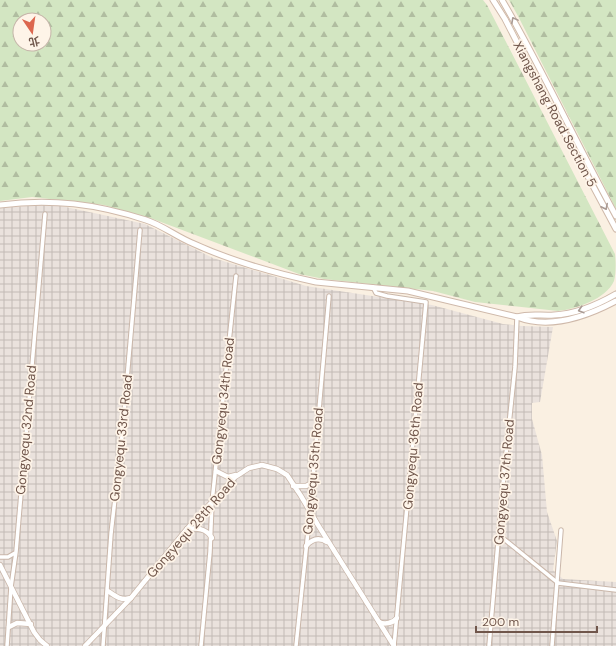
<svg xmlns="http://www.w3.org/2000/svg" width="616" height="646" font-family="'DM Sans','Noto Sans TC',sans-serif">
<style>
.industrial{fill:url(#industrial-grid)}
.forest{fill:url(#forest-firs);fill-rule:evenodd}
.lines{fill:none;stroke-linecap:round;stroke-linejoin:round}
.minor-casing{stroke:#cab7aa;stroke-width:5.5}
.tertiary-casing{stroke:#cab7aa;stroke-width:6}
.secondary-casing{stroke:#cfb9aa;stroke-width:7}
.minor{stroke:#fff;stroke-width:3.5}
.tertiary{stroke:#fff;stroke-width:4.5}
.secondary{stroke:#fff;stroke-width:5}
.oneway{stroke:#a99a93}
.labels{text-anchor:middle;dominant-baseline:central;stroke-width:3.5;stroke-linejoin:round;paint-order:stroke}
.street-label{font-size:13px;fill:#70564b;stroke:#fef4e8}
</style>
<defs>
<pattern id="industrial-grid" width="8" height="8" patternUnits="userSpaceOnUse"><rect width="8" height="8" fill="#eae2dd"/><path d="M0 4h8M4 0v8" fill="none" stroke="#c2bab5"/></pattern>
<pattern id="forest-firs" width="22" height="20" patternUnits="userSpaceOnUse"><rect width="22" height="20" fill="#d3e6c2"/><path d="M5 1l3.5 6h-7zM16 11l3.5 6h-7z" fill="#b0bda0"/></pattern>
</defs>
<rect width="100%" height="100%" fill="#faf0e2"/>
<polygon class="industrial" points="52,204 145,224 213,258 306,286 432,305 503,324 522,326 553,327 540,402 532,403 532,419 542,455 547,512 557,541 553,570 563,579 616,582 616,646 0,646 0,208"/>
<g class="forest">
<path d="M0 0H483L487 5 615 254C616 262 616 274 614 281 606 299 576 309 558 311L475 302 433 291 324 279 299 274 153 219 104 205 32 197 0 201ZM20 20H44V44H20Z"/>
<polygon points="509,0 616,0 616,209 518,16"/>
</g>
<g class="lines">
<defs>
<g id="minor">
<polyline points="373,287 376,293 387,296 426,302 394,646"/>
<polyline points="499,535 558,583"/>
<polyline points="0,557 8,557 15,553"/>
<polyline points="558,583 616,590"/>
<polyline points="7,646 11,587 16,552 45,214"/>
<polyline points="103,646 111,534 122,436 140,230"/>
<polyline points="201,646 210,552 212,502 236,276"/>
<polyline points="296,646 310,512 329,296"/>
<polyline points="489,646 504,473 515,367 517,317"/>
<polyline points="552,646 561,530"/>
</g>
<g id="tertiary">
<polyline points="216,471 228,477 236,475"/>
<polyline points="293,486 306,486 312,483"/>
<path d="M187 529C197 528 206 528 212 538"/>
<path d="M306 546C312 539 319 537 327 542"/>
<polyline points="0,565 34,632 40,640 47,646"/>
<path d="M108 591C115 596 121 601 131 598"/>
<path d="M379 622C385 625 393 623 397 618"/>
<polyline points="9,627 17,623 31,624"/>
<polyline points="85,646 131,598 187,529 235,477 249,468 262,465 277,469 287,475 301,496 318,525 394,646"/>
</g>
<g id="secondary">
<polyline points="493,0 505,19 557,120 577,156 616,229"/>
<path d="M502 0C543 70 577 145 616 216"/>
<path d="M0 205C51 198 97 204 146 220 162 225 177 237 192 243 231 261 274 273 316 282L408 291 517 317C550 330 586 317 616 301"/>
<path d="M517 317C530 313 541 316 554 315 576 314 597 305 616 294"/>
</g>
</defs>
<use href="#minor" class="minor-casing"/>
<use href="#tertiary" class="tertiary-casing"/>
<use href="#secondary" class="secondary-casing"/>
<use href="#minor" class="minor"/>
<use href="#tertiary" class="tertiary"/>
<use href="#secondary" class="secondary"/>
</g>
<defs><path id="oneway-chevron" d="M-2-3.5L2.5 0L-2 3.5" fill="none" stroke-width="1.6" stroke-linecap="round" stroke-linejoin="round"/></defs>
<g class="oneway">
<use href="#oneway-chevron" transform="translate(514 20) rotate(-118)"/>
<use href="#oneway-chevron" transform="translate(605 207) rotate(63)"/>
<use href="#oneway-chevron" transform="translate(581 310) rotate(163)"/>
</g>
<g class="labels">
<g class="street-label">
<text transform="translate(555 114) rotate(62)">Xiangshang Road Section 5</text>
<text transform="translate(223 401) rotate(-84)">Gongyequ 34th Road</text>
<text transform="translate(26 430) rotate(-85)">Gongyequ 32nd Road</text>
<text transform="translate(121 438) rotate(-84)">Gongyequ 33rd Road</text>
<text transform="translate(413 446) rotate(-85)">Gongyequ 36th Road</text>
<text transform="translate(313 471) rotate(-85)">Gongyequ 35th Road</text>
<text transform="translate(504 482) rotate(-85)">Gongyequ 37th Road</text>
<text transform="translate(191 528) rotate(-49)">Gongyequ 28th Road</text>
</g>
</g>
<g transform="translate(32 32) rotate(167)"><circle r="19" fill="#fef4e8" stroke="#c5b5a9"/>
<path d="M0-3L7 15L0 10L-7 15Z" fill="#dc674f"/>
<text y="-6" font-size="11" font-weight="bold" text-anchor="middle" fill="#70564b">北</text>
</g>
<path d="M476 626v6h121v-6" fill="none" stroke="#70564b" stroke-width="2"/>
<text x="482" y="626" font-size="12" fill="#70564b" stroke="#fef4e8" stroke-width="3" paint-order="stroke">200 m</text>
</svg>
